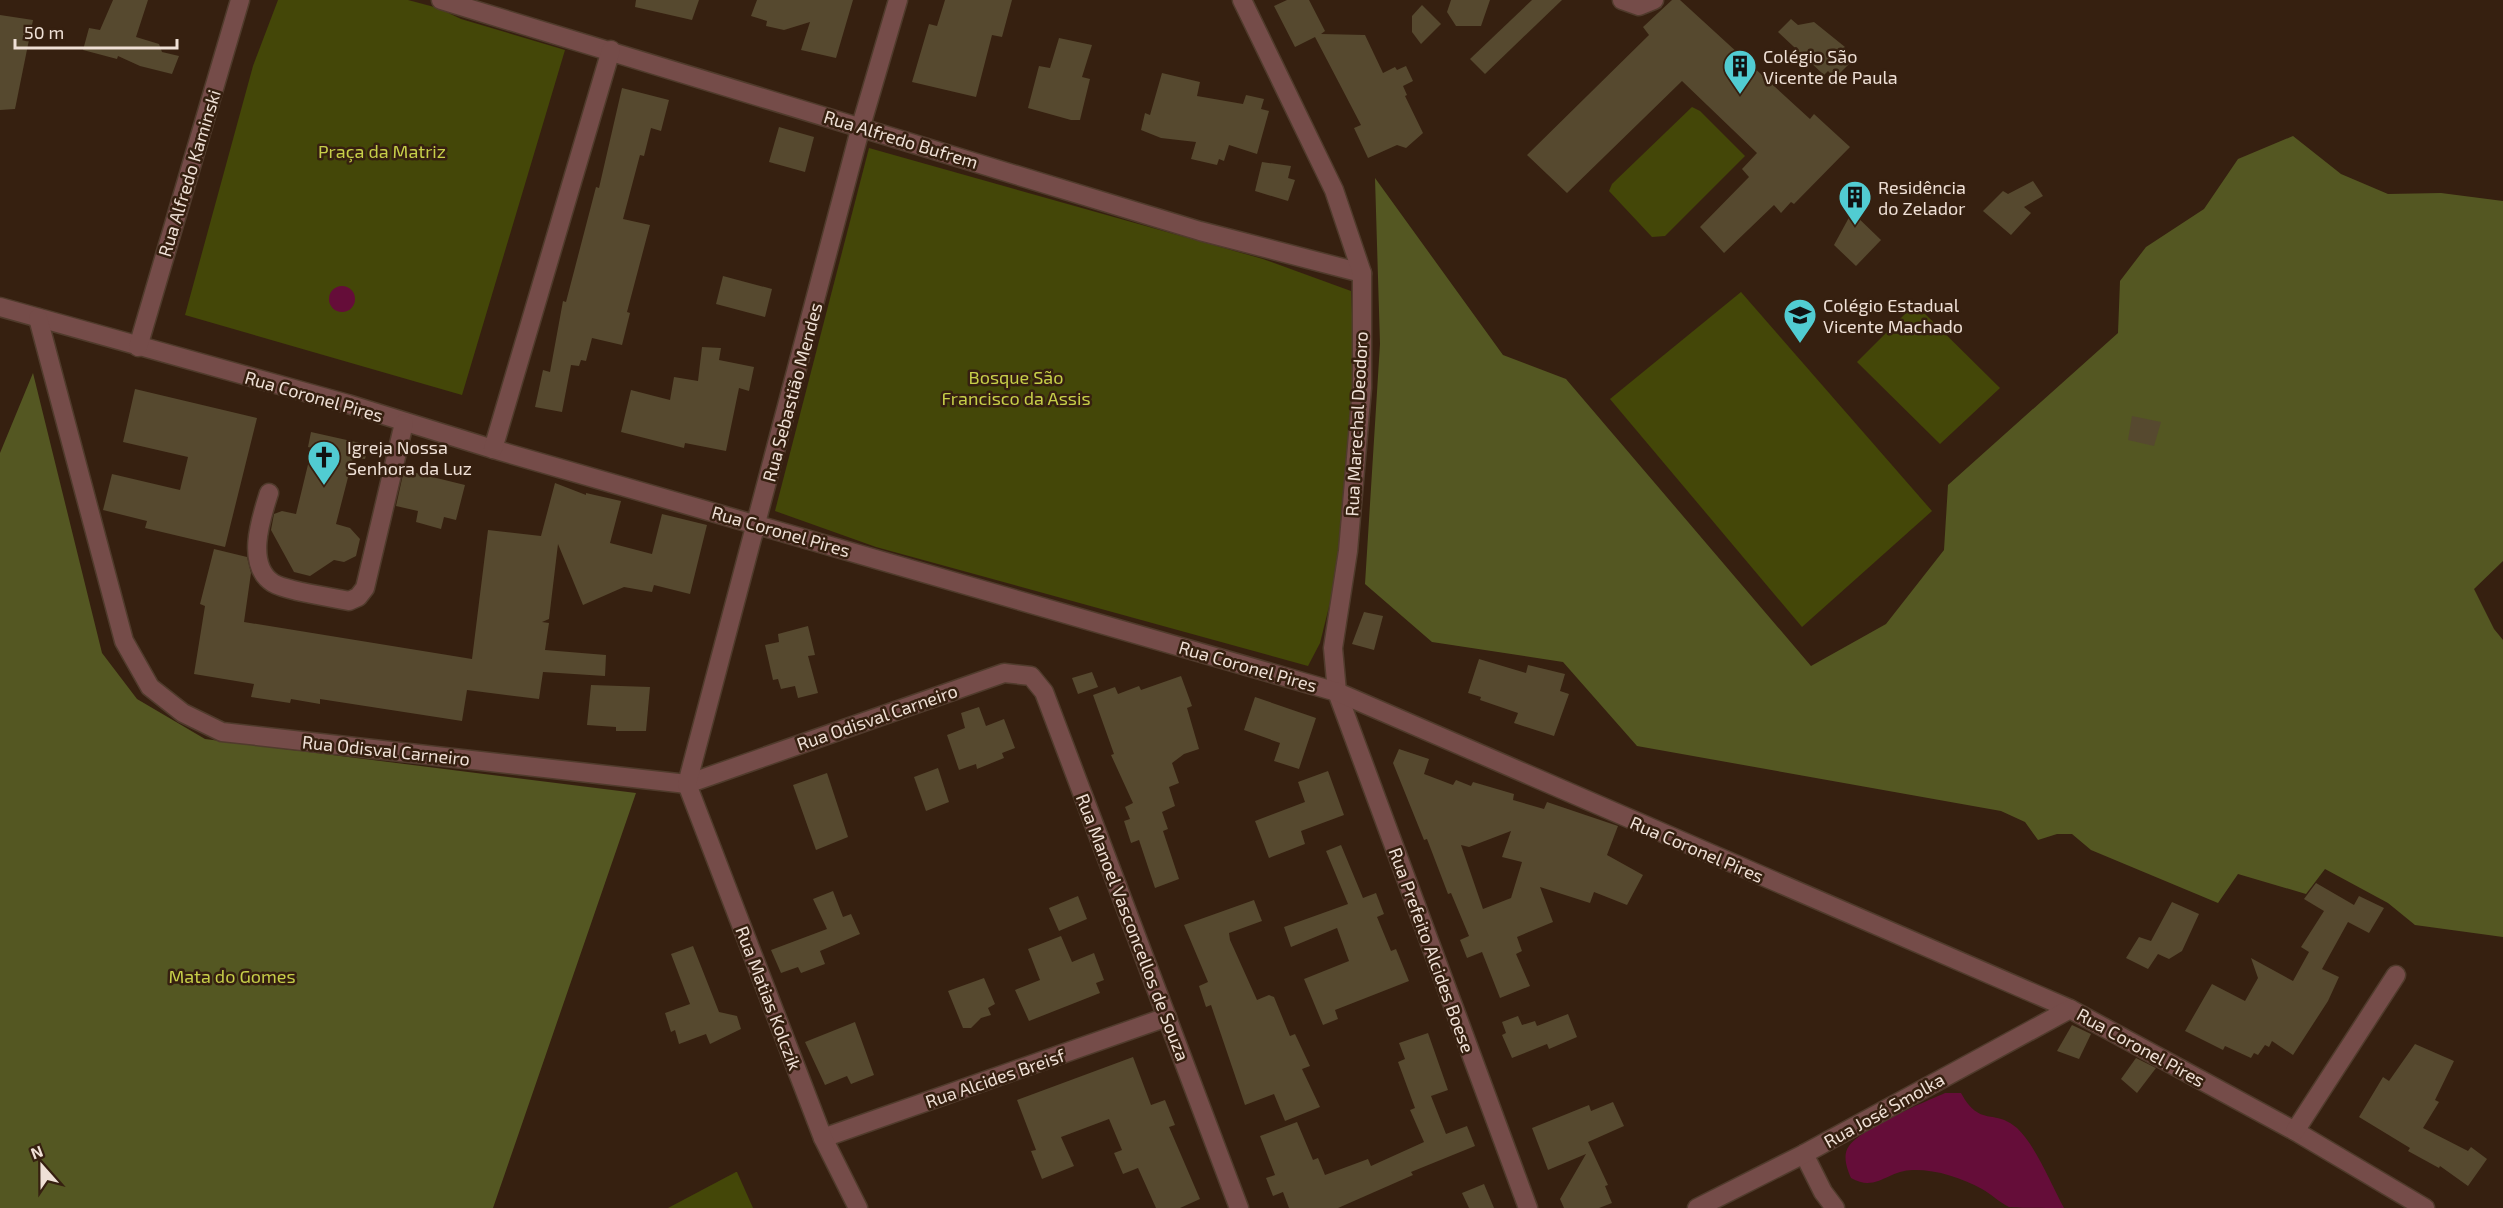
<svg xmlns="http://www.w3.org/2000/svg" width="2503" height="1208" font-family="'Exo 2',sans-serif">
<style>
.green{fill:#444708}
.forest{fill:#545722}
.water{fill:#650d39}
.building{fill:#56492f;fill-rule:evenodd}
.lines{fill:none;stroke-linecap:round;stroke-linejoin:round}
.minor-casing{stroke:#503b2c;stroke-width:21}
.minor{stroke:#754c49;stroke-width:18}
.labels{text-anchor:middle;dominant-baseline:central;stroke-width:5;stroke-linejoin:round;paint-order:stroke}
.poi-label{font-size:18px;fill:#efe0d6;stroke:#362010;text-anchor:start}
.street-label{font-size:18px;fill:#efe0d6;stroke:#362010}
.park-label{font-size:18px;fill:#c7cf49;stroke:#362010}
</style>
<rect width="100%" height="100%" fill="#362010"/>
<g class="green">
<polygon points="278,0 408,0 438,8 461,19 565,50 462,395 185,315 253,66"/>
<polygon points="1692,107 1700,111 1745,156 1665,236 1652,237 1609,191 1612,184"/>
<polygon points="869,148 1263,259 1351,291 1355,387 1343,550 1320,643 1308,666 876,547 775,511"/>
<polygon points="1741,292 1932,511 1802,627 1610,399"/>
<polygon points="1915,304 2000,388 1940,444 1857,362"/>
<polygon points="737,1172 753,1208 668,1208 736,1172"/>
</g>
<g class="forest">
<polygon points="2293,136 2341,174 2388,194 2441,193 2503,201 2503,561 2474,589 2494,629 2503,640 2503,937 2415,925 2388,903 2325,869 2306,894 2238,874 2218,903 2091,850 2072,834 2057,834 2038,840 2025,822 2001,811 1637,746 1563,662 1432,642 1365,584 1380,344 1375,178 1503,355 1566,379 1811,666 1886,624 1944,550 1948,485 2118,333 2120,281 2146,247 2204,209 2238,159"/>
<polygon points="33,373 102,653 137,699 205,739 636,793 493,1208 0,1208 0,453"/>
</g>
<g class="water">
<circle cx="342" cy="299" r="13"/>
<path d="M1945 1093H1961C1980 1128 1994 1108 2017 1128 2036 1146 2051 1184 2064 1208 2051 1208 2020 1208 2009 1207 1999 1202 1991 1194 1982 1189 1962 1178 1938 1170 1915 1170 1888 1169 1877 1193 1851 1178 1847 1169 1842 1155 1849 1146 1861 1129 1924 1102 1945 1093Z"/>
</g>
<g class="building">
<polygon points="113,0 148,0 136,37 159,44 162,52 179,56 172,74 140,66 118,56 117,59 83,50 89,28 100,30"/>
<polygon points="636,0 699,0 692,20 635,7"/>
<polygon points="757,0 853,0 836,58 801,50 810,22 784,30 766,26 767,21 751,16"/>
<polygon points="945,0 1012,0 1002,37 992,35 976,97 912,82 929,24 937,26"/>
<polygon points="1287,0 1309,0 1325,31 1321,34 1365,35 1383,73 1395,67 1397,70 1406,66 1413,81 1403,86 1407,95 1405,96 1423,133 1406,148 1397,145 1368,158 1354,128 1361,125 1315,37 1295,47 1274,6"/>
<polygon points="1451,0 1490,0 1481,26 1456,26 1447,12"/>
<polygon points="1532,0 1562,0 1485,74 1470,59"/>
<polygon points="1672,0 1680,0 1810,119 1814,114 1850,147 1794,204 1791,202 1781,213 1774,205 1724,253 1700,227 1749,177 1742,169 1757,153 1682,81 1567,193 1527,155 1649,35 1643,27"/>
<polygon points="1422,5 1441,24 1421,44 1412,32 1412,16"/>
<polygon points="0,15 33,20 15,109 0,110"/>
<polygon points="1791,19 1798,25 1814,22 1845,47 1840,52 1852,61 1835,78 1828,71 1824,75 1778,32"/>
<polygon points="1059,38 1092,45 1082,77 1090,79 1080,120 1071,120 1028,108 1039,66 1050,68"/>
<polygon points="1162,73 1200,82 1197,96 1243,104 1246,95 1264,99 1261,109 1269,111 1257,154 1229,145 1224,161 1219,159 1217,165 1191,159 1196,142 1161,138 1141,130 1145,113 1150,115"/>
<polygon points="622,88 669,100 661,131 651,128 644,156 640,155 623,219 650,225 627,312 630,313 622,345 592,338 586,361 581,360 579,366 571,365 562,412 535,407 543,370 550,372 563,301 566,302 596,187 599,188"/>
<polygon points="779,127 814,137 805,172 769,162"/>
<polygon points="1262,162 1291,166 1288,178 1295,180 1288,201 1255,191"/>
<polygon points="2033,181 2043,196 2024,207 2031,213 2011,235 1983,211 2003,191 2008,194"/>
<polygon points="1852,212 1881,240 1856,266 1834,245"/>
<polygon points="723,276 772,289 765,317 716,304"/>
<polygon points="702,347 721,348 719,360 754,367 749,391 739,388 726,451 685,443 684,448 621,432 631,390 670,400 674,377 698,381"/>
<polygon points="135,389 257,418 225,547 145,528 147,521 103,510 112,474 180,490 188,457 123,442"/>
<polygon points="2132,416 2161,422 2154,446 2128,440"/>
<polygon points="311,432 369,445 365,459 353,458 336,524 350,528 360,539 356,556 344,562 334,560 310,576 294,572 271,530 274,514 282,511 296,514 312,448 308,447"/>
<polygon points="404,470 465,485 456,520 444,517 441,529 416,522 418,511 396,506"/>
<polygon points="555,483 586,495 586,493 621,501 610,543 652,554 662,514 707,525 690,594 654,585 652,592 624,587 583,605 558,544 549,619 542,622 549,623 545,650 606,655 605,676 543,672 539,699 467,690 462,721 320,699 320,704 291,699 290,703 251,697 254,684 194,674 205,606 200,604 214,549 247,557 251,573 244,622 472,659 488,530 541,536"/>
<polygon points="1364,612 1383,616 1374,650 1352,644"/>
<polygon points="808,626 815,655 808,656 818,693 798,698 795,686 781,689 778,679 773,680 765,645 779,642 778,634"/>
<polygon points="1479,659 1526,673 1528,665 1565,674 1560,691 1569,694 1554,736 1514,723 1518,713 1480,700 1481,697 1468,693"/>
<polygon points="1092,672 1098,687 1078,694 1072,678"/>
<polygon points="1181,676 1192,706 1187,708 1199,749 1184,754 1172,763 1179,783 1169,787 1175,806 1162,812 1168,829 1163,831 1179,879 1155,888 1139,840 1131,843 1124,821 1130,819 1125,807 1133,803 1111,755 1114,754 1093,695 1115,687 1118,694 1139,686 1141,690"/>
<polygon points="591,685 650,687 646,731 616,731 616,727 587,725"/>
<polygon points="1255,697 1316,718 1299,769 1274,761 1280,743 1244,730"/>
<polygon points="979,707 986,726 1004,719 1015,748 1002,753 1004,758 977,769 976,764 959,770 947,735 965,728 961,713"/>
<path d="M1399 749 1429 759 1424 774 1453 785 1456 780 1471 786 1473 782 1514 794 1513 800 1544 809 1547 802 1618 826 1607 855 1643 875 1627 905 1594 892 1590 903 1540 887 1553 922 1517 937 1522 951 1516 954 1530 986 1500 998 1482 952 1467 958 1460 940 1469 936 1451 893 1448 894 1427 839 1424 840 1393 763ZM1511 831 1502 857 1522 862 1511 898 1483 909 1461 845 1469 847Z"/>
<polygon points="938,768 949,802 926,811 914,777"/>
<polygon points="1328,771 1344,815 1301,831 1305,844 1269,858 1255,821 1305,802 1298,782"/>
<polygon points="827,773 848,837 816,850 793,785"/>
<polygon points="1341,845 1363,898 1376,893 1384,914 1377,917 1391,951 1396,949 1409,981 1335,1010 1338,1019 1323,1025 1304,979 1349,961 1337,928 1291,947 1284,927 1348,904 1326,851"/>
<polygon points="2316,883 2354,905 2359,896 2384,908 2369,933 2348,922 2322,969 2339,977 2328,1001 2293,1055 2272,1041 2269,1047 2265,1045 2258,1055 2254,1053 2251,1058 2225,1046 2223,1050 2185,1031 2212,984 2245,1001 2258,978 2251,958 2293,981 2309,952 2301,947 2324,911 2304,899"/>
<polygon points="833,891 843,917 851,914 860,934 820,951 825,964 801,973 798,967 781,973 771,950 827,929 813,899"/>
<polygon points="1078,896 1087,919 1059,931 1049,908"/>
<polygon points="1254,900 1262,921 1229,933 1230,940 1257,1000 1269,995 1274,997 1290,1036 1295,1034 1310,1066 1302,1069 1320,1107 1285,1121 1274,1094 1245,1105 1211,1005 1206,1007 1199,986 1208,982 1184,925"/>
<polygon points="2172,902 2199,914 2182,951 2169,959 2158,954 2148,969 2126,958 2139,937 2151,941"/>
<polygon points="1061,936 1072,962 1094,953 1104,980 1096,983 1100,993 1029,1021 1015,990 1040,980 1028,949"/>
<polygon points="693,946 719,1012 737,1016 741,1029 710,1044 706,1034 679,1044 675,1030 671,1032 665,1013 690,1004 671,954"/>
<polygon points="984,978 995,1004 988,1008 991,1015 981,1018 971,1028 963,1028 948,991"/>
<polygon points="1568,1014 1577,1037 1549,1049 1547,1044 1512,1058 1502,1035 1506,1033 1502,1022 1518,1016 1522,1025 1535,1021 1537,1026"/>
<polygon points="855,1022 874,1075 851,1084 847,1076 825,1085 805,1042"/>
<polygon points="2072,1025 2091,1034 2079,1059 2057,1051"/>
<polygon points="1428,1033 1448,1090 1431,1096 1446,1134 1467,1126 1475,1146 1411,1172 1413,1175 1338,1208 1289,1208 1283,1192 1273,1196 1266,1178 1275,1175 1260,1136 1297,1122 1313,1160 1318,1158 1325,1175 1368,1159 1371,1166 1424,1142 1410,1110 1415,1108 1398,1062 1405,1059 1399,1043"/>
<polygon points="2415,1044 2454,1061 2435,1100 2439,1102 2423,1128 2468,1151 2471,1147 2487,1159 2468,1186 2440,1166 2439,1168 2408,1151 2410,1148 2359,1117 2383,1077 2389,1081"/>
<polygon points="1133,1057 1151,1105 1165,1100 1175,1125 1169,1127 1200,1199 1180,1208 1156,1208 1138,1168 1123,1174 1114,1153 1122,1150 1109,1119 1061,1137 1074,1166 1042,1179 1031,1151 1036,1150 1017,1100"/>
<polygon points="2136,1058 2156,1068 2137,1093 2121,1079"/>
<polygon points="1613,1102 1624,1126 1588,1142 1608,1185 1605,1186 1612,1203 1599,1208 1564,1208 1560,1199 1586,1154 1548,1170 1532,1128 1589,1105 1591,1111"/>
<polygon points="1484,1184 1494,1208 1469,1208 1462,1193"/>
</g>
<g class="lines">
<defs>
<g id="minor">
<polyline points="441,0 1200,231 1362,273"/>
<polyline points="1242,0 1334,190 1362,273 1362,388 1348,551 1333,648 1337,692 1528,1208"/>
<polyline points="1622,0 1639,6 1654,0"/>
<polyline points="0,307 348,404 493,449 1337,692 2070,1009 2295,1131 2425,1208"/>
<polyline points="38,318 124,641 150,687 183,713 222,732 687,784 1004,673 1031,676 1044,692 1239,1208"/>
<polyline points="138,347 240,0"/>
<polyline points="493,449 611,50"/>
<path d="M269 493C261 518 245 565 273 583 286 591 331 597 349 601L358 597 365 588 404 423"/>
<polyline points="2295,1131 2396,975"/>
<polyline points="823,1138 1167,1017"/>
<polyline points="1804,1154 1823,1192 1835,1208"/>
<polyline points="858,1208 823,1138 687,784 861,126 898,0"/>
<polyline points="1697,1208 1804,1154 2070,1009"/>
</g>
</defs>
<use href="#minor" class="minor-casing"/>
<use href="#minor" class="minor"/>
</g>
<defs>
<symbol id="building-pin" viewBox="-11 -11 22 30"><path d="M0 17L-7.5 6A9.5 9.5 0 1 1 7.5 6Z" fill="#51ccd2" stroke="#362010"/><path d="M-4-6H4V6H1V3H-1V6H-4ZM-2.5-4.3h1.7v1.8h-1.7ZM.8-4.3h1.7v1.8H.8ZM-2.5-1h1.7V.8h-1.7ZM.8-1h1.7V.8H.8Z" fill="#111"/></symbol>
<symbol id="school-pin" viewBox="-11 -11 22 30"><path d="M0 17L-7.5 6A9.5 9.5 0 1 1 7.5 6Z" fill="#51ccd2" stroke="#362010"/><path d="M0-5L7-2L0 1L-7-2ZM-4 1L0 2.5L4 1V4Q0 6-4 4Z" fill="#111"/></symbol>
<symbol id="church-pin" viewBox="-11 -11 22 30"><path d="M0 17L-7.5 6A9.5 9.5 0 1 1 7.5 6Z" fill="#51ccd2" stroke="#362010"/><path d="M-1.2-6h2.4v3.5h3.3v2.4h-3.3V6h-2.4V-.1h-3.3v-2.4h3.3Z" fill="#111"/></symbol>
</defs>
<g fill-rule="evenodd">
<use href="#building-pin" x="1721" y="47" width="38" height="52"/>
<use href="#building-pin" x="1836" y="178" width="38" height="52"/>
<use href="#school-pin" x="1781" y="296" width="38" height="52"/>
<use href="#church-pin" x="305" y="438" width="38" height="52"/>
</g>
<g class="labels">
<g class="poi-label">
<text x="1763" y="56">Colégio São<tspan x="1763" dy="21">Vicente de Paula</tspan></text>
<text x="1878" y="187">Residência<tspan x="1878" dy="21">do Zelador</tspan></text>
<text x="1823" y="305">Colégio Estadual<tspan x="1823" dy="21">Vicente Machado</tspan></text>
<text x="347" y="447">Igreja Nossa<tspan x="347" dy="21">Senhora da Luz</tspan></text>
</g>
<g class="street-label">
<text transform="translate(901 139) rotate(17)">Rua Alfredo Bufrem</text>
<text transform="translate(189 173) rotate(-73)">Rua Alfredo Kaminski</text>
<text transform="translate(792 392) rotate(-75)">Rua Sebastião Mendes</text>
<text transform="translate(314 396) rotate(16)">Rua Coronel Pires</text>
<text transform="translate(1356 424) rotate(-87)">Rua Marechal Deodoro</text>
<text transform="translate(781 531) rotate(16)">Rua Coronel Pires</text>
<text transform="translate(1248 666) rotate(16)">Rua Coronel Pires</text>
<text transform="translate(877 717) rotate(-19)">Rua Odisval Carneiro</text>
<text transform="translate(386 750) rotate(6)">Rua Odisval Carneiro</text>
<text transform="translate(1697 849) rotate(23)">Rua Coronel Pires</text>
<text transform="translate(1133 927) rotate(69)">Rua Manoel Vasconcellos de Souza</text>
<text transform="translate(1432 950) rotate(70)">Rua Prefeito Alcides Boese</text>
<text transform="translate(769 998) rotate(69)">Rua Matias Kolczik</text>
<text transform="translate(2141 1047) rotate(29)">Rua Coronel Pires</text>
<text transform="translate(995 1078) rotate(-19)">Rua Alcides Breisf</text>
<text transform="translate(1884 1110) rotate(-29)">Rua José Smolka</text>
</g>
<g class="park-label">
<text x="382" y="151">Praça da Matriz</text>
<text x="1016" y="377">Bosque São<tspan x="1016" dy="21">Francisco da Assis</tspan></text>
<text x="232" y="976">Mata do Gomes</text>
</g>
</g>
<g transform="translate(42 1166) rotate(339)" stroke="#362010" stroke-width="4.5" paint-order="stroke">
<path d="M0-4.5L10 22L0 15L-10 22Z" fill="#efe0d6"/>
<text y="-9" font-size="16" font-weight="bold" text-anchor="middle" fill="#efe0d6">N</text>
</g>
<path d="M15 39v9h162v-9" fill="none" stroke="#efe0d6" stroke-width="3"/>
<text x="24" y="39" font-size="18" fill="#efe0d6" stroke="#362010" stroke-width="4.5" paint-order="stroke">50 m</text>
</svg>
